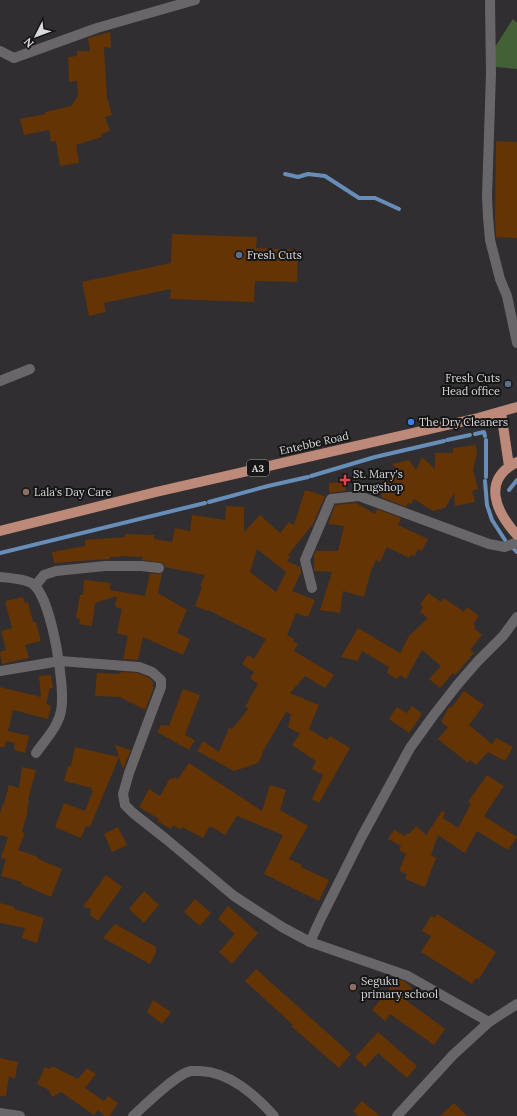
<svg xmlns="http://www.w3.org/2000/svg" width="517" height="1116" font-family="Lora,serif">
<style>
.green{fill:#436037}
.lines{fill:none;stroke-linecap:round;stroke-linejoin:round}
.stream{stroke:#678eb8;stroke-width:4}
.building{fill:#643404;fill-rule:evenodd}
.minor{stroke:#696669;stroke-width:10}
.major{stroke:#bd8978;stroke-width:10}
.service-dot{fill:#5c6f8a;stroke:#171617;stroke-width:1.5}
.shop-dot{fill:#3f7fe0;stroke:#171617;stroke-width:1.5}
.health-dot{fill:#e0444e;stroke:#171617;stroke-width:1.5}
.education-dot{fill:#8d6e63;stroke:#171617;stroke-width:1.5}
.labels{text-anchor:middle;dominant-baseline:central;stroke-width:4;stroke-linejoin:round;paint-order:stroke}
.shield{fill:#171617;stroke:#a09ea0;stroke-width:1}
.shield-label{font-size:10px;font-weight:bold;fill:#dad9db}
.poi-label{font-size:11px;fill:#dad9db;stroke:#171617;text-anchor:start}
.street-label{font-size:11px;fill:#dad9db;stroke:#171617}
</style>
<rect width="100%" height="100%" fill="#302e30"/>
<polygon class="green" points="513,19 517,23 517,69 496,67 493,50"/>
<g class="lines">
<g class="stream">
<polyline points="285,174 298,177 308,174 325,176 359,198 375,198 399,209"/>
<polyline points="475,434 484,432 485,436"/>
<polyline points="447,440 470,435"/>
<polyline points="486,440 486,477"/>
<polyline points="311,476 375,457 444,441"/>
<polyline points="485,481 487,505 492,520 505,540"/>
<polyline points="509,490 517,480"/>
<polyline points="209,502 268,486 308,477"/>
<polyline points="513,548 517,552"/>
<polyline points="0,553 205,503"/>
</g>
</g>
<g class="building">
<polygon points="110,32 111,48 104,47 107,100 108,100 112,115 105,117 110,131 101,134 102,137 76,145 79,163 60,166 56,141 51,142 49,130 24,135 20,119 45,114 45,112 71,106 78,96 77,81 69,82 68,57 77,56 77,51 90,51 88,38"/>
<polygon points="496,141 517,142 517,238 496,237 495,218"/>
<polygon points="172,234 257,237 256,248 298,250 297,282 255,281 254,302 170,299 171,289 104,303 106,312 89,316 82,282 171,263"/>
<polygon points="476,445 477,454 473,470 478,489 472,491 475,502 455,506 454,493 445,508 433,511 414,499 411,504 408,503 406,507 381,497 382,495 376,488 396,468 392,464 409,460 416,470 422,457 435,469 435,453 453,453 453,448"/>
<polygon points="345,482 345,491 329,493 329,483"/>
<path d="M305 490 325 496 313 524 288 555 290 557 287 561 300 567 301 573 292 591 315 600 308 617 296 613 287 635 294 639 293 641 298 644 294 651 334 675 325 688 305 676 290 693 319 705 309 729 327 740 330 736 350 748 319 803 312 799 323 775 312 769 316 761 292 745 300 734 288 727 291 714 286 712 262 753V755L258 763 234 771 197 751 203 741 219 752 229 728 232 729 249 708 245 707 258 684 250 678 254 672 242 664 248 655 254 659 266 639 208 610 207 611 195 606 202 587 200 586 205 575 165 567 163 563 142 560V557L119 556V557H110V559L54 563 52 552 85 546V540L125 537V534L154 535V539L172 542 175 528 190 531 192 515 225 520 226 506 244 507V532L260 515 280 533 289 522 294 525ZM257 549 286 572 276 592 250 572Z"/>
<polygon points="356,503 375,514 377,509 401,518 398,525 428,539 422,551 418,549 415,556 411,555 409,558 387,547 380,562 376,560 373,568 372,567 364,597 343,591 340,613 320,610 332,572 314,571 314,555 316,551 338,551 344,526 328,524 335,505"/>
<polygon points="150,573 158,574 162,573 158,593 187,610 177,633 190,639 183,655 143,637 138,660 123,659 128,636 117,633 122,609 115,607 117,596 95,603 92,626 79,624 80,619 76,618 80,595 83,595 84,580 110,583 110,590 145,596"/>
<polygon points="428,593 441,602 444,598 464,612 467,607 479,616 473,624 475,626 474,628 482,635 470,650 474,653 455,675 453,673 440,688 429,679 441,666 422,650 406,679 400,675 397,679 387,673 389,667 362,651 358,661 341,657 358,628 400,653 409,636 428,618 420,612 423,607 420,605"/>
<polygon points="23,597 25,603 28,602 33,622 36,622 41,641 25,645 29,658 2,664 0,652 6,650 1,631 12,628 5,601"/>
<polygon points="121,672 138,673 149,678 154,683 152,685 154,687 145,710 120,697 95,696 97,673 120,674"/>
<polygon points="51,675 53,688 50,688 46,704 51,706 48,719 13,710 8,731 29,736 25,753 14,750 15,743 6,741 5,747 0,747 0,687 41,697 39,676"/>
<polygon points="183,689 200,695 185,735 195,740 189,750 157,732 161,725 169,726"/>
<polygon points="464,691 484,705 469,725 492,744 496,738 513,747 505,761 488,752 490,750 476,765 470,760 468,763 438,739 448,727 441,722 449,707 451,708"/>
<polygon points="412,706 422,714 409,733 389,719 397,707 407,713"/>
<polygon points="115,745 131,750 123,769"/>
<polygon points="75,747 119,757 90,827 86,826 81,838 55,827 64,803 85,811 93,791 91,790 92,788 64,781 68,766 71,766"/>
<polygon points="189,763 262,811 270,785 286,790 280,810 308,826 289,859 302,865 301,867 329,880 319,901 264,874 283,835 237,816 225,835 210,826 203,838 182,827 181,830 173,825 171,829 157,821 159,819 139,807 149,789 160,796 170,778 173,779 174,777 178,779"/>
<polygon points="22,767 36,770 28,800 29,801 27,810 28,810 22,832 25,833 18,850 38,857 38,859 62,869 51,897 21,884 22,882 1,876 6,859 1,858 8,837 0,835 0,813 3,804 4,804 9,785 19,788"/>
<polygon points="487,775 504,786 484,816 517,837 508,850 477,831 465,853 438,835 431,855 436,858 425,887 405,879 407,874 399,871 406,854 399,850 401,846 388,839 394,830 405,836 407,833 409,834 416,826 426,835 442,811 445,812 443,818 458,828 471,804 468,802"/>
<polygon points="118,827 127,845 112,852 104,834"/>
<polygon points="106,875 122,887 98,921 90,915 91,909 83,907"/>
<polygon points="144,891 159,905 144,923 129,909"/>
<polygon points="195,899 211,913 200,926 184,912"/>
<polygon points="0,903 15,907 14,909 44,918 37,943 22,938 25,928 0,923"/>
<polygon points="228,906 258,933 232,964 219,952 235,934 218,919"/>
<polygon points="437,914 496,952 479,979 476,978 472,984 421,952 431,936 422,931 431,916 435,918"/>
<polygon points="115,924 156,947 156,952 150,964 103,938"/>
<polygon points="256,969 351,1054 339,1068 291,1026 293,1025 245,981"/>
<polygon points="397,979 404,981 412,988 403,998 445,1029 434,1045 390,1014 385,1021 372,1010"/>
<polygon points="153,1000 171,1012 162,1024 147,1012"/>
<polygon points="378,1032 417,1066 407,1078 378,1053 365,1067 355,1057"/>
<polygon points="0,1058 18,1062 15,1079 9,1076 6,1096 0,1096"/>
<polygon points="52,1066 78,1079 87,1068 96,1074 85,1088 104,1101 108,1096 118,1103 109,1116 105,1116 98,1110 94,1115 61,1092 52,1097 49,1090 37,1084 45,1067 50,1069"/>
<polygon points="362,1101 380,1116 359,1116 353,1111"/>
<polygon points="454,1103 467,1116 440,1116"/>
</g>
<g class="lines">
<g class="minor">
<polyline points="490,0 491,73 487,196 488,217 490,240 500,279 507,296 517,343"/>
<polyline points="0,51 14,58 97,28 195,0"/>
<polyline points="0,381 30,369"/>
<path d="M0 577C9 578 29 579 35 586 52 603 66 688 61 711 58 727 45 740 36 753"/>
<polyline points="35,586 44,575 56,571 105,566 141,566 159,568"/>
<polyline points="312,588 305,560 331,499 359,496 489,544 505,547 517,542"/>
<polyline points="0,671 60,661 139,667 152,672 161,680 161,687 129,773 123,794 125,805 133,813 166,839 234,896 282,927 310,942 408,976 489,1022"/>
<polyline points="310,942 321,918 361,838 410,748 433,716 458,684 478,661 503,636 517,617"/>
<polyline points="0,1113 20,1116"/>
<path d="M133 1116C145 1105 176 1074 191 1071 194 1071 197 1071 200 1071 230 1072 255 1095 274 1116"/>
<polyline points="397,1116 453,1055 489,1022 517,1004"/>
</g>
<g class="major">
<polyline points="501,412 509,466"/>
<path d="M517 462C481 480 496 512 517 535"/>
<polyline points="0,531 156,492 478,418 517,407"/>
</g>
</g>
<g class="service-dot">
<circle cx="239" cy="255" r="4"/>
<circle cx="508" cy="384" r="4"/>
</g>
<circle class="shop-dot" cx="411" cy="422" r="4"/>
<path class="health-dot" d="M343 474h4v4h4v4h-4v4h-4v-4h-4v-4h4z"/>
<g class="education-dot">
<circle cx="26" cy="492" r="4"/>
<circle cx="353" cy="987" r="4"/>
</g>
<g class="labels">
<rect class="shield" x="247" y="460" width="22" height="16" rx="3"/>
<g class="shield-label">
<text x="258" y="468">A3</text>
</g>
<g class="poi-label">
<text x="247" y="255">Fresh Cuts</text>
<text x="500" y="378" text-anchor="end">Fresh Cuts<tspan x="500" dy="13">Head office</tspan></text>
<text x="419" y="422">The Dry Cleaners</text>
<text x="353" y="474">St. Mary's<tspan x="353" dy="13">Drugshop</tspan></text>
<text x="34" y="492">Lala's Day Care</text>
<text x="361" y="981">Seguku<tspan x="361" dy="13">primary school</tspan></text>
</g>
<g class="street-label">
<text transform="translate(314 443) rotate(-13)">Entebbe Road</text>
</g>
</g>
<g transform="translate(36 36) rotate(228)" stroke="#171617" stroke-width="3" paint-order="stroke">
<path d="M0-3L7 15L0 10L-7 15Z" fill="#dad9db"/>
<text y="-6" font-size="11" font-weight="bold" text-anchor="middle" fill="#dad9db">N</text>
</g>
</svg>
